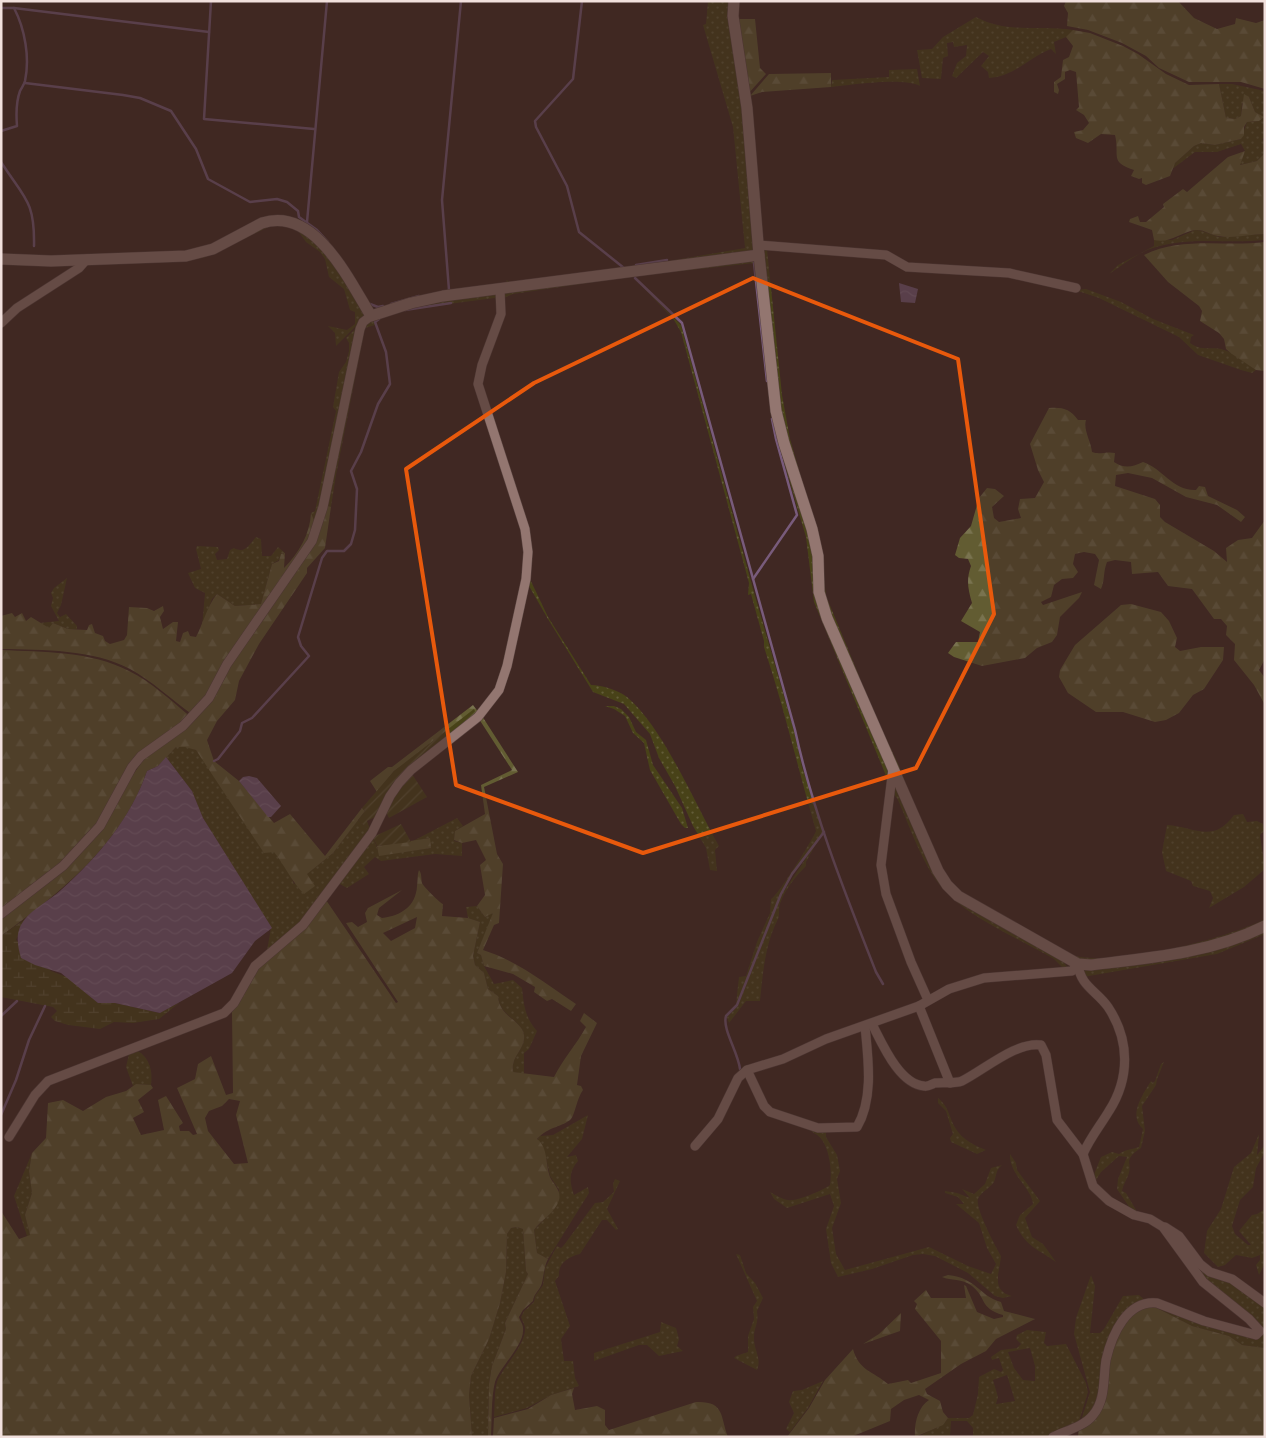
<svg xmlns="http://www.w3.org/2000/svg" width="1266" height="1438" font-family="'Golos Text',sans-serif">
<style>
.grass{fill:url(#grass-dots);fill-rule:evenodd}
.forest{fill:url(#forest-firs);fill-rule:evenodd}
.wetland{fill:url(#wetland-marsh)}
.garden{fill:url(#garden-furrows)}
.water{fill:url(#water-waves)}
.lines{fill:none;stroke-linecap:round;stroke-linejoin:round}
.stream{stroke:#785b7b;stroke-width:2.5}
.minor-casing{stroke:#5b4642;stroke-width:10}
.tertiary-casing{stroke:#5b4642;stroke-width:12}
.minor{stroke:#937670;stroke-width:9}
.tertiary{stroke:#937670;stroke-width:11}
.marked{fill:none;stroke:#e8590c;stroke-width:4;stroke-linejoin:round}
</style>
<defs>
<pattern id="grass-dots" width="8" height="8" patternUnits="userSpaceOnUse" patternTransform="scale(1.25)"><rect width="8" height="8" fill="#484218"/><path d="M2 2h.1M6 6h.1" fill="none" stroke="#635d39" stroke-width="1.8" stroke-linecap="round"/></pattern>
<pattern id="forest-firs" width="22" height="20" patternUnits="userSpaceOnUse" patternTransform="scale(1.25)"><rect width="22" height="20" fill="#625c32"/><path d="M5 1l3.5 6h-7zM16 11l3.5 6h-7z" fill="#79734f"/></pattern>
<pattern id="wetland-marsh" width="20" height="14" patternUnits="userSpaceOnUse" patternTransform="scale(1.25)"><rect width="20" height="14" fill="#484218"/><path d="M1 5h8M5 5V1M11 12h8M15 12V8" fill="none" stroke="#635d39"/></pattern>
<pattern id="garden-furrows" width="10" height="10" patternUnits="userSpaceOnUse" patternTransform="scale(1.25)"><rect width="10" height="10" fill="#484218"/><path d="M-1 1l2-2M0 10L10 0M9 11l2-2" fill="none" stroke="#635d39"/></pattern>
<pattern id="water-waves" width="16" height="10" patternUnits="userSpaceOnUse" patternTransform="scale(1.25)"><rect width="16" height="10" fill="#785b7b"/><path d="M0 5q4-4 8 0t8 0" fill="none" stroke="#8c728d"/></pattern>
</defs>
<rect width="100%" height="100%" fill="#402823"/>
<g class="grass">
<polygon points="708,1 733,1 732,19 745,121 756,249 744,254 627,272 508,285 506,280 513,283 622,269 745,248 733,127 703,25 706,24"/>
<path d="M976 17C1008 34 1040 25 1073 30L1071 35 1054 42 1056 54 1051 49C1029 57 1014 77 989 78L988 72 981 66 989 56 983 52 956 78 952 76 957 63 966 56 967 45 954 47 953 42 947 43 948 56 943 58 941 79 922 78 917 50 932 49 943 37Z"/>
<path d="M917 69 920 86C902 77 852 85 831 87L832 80 889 77V70Z"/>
<polygon points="1219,84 1232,84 1265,91 1265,138 1262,139 1265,142 1265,153 1257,161 1239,165 1245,151 1241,144 1217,152 1195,152 1171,170 1175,163 1194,146 1201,143 1215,145 1241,139 1247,122 1259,121 1263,117 1255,112 1249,97 1242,104 1241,116 1235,119 1226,118"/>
<path d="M273 221C320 220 348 281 367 315L359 328 355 327 336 346 335 333 328 326 347 330 355 324V312L350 310 344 289 329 277 325 259 320 252 306 242 298 231 286 225 278 223 273 225 203 258 145 263V259L200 255 264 224Z"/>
<path d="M1195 230C1204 230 1212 236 1221 237 1237 237 1250 234 1265 234V240C1227 244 1189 236 1153 248 1137 253 1123 265 1109 274L1118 265 1154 246V240H1172Z"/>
<path d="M763 249H767L782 395 790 439 819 540 826 596 859 676 862 687 898 764 933 851 951 883 963 894 1072 955C1113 968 1226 939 1265 919V922C1230 939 1113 970 1077 959 1052 952 1030 934 1007 922 988 911 964 902 950 885 934 868 920 826 910 804 882 739 850 675 826 609L822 591 814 532 786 442 779 404Z"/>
<polygon points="755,258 775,410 810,535 815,574 888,766 887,778 814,602 806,537 777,439 755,263 635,276 513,294 504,298 503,296 505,293"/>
<path d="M639 283 681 325 753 589 794 731 802 767 823 832 785 884 736 1004 739 977 746 976 757 942 770 913 771 899C777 897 813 839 816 831 798 769 784 707 764 647V641L751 594 748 595 749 583 681 332 674 320Z"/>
<path d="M1086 289 1121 302 1153 319 1194 335 1191 337 1190 343C1201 351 1209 347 1221 349 1234 352 1247 362 1256 370L1252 373 1241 370 1198 355 1179 337 1099 298 1075 290Z"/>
<path d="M495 293C511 312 476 361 477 388L523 530 526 547 524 578 505 666 496 693 479 713 477 710 490 698 500 677 524 568 525 550 523 530 476 385C475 360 509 319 495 298L402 310 377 319 375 325 365 328 336 475 331 507 325 505 364 324C381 303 467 296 495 293Z"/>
<polygon points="355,329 358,329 316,525 311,513 315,511 336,411 333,407 339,372 346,362 349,351 349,343 346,338"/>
<path d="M256 537 261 539 262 556H271L278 547 285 553 281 554 279 560 272 564 261 604 235 606 217 594 212 599 202 627 205 593 195 588 188 573 201 569 196 549 197 546 218 547 219 550 215 554 217 560 227 559 230 550 234 548C245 554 249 545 256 537Z"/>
<path d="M528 575 548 617 591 685C602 685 618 690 627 697 663 727 695 804 719 846L715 850 717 871 710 870 706 848 693 826 675 786 659 758 650 734 624 704 593 692 548 619 529 586Z"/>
<polygon points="67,578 61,605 57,613 60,617 66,614 77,626 77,629 68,629 53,623 49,629 39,623 59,621 51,606 53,598 51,593 54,588"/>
<polygon points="605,706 614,706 621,709 629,717 636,732 646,740 653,765 682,808 688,828 685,828 681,824 650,770 644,743 633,733 625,716 614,709"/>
<polygon points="185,746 196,750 288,869 294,884 333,853 358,820 371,832 311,912 267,951 271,927 203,818 192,791 166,757 176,747"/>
<path d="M894 780 938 878 1063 961 1068 968 1065 970 1054 959C1023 941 966 916 944 890 922 865 911 829 897 798L894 795Z"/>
<path d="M1243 814 1247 822 1257 821 1263 824 1264 831 1260 835 1265 869 1244 887 1209 908 1213 898 1210 891 1193 886 1191 881 1166 871 1162 852 1167 825C1195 827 1213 844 1234 815Z"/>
<polygon points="457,818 463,826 455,831 454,841 462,843 462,856 435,854 381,861 375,857 364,867 369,874 347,888 338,883 373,837 380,855 431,848 429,838 411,842"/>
<path d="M817 842 806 862V866C796 876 785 889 780 904 778 908 780 915 778 919 765 944 763 973 760 1001H746L729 1023 727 1017 738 1006 782 894Z"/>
<path d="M477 906 485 917 493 912 492 919 477 953 481 955 484 966 494 984 513 980 522 988C524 1006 525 1017 537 1031L529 1049 524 1053V1074L513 1072C510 1056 526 1049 524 1035 522 1020 499 1016 498 996L488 989 484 973 475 965 473 956 480 922 468 918 466 907Z"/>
<polygon points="1265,928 1265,934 1217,954 1083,977 1082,971 1085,969 1183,954"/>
<path d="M138 1051C150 1058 153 1072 151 1085L136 1084 133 1086 126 1067 129 1054Z"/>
<path d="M1164 1062 1157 1079 1156 1085 1142 1106 1145 1131 1141 1148C1121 1161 1134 1162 1128 1176 1126 1181 1123 1185 1122 1191L1126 1193 1139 1215 1134 1214 1117 1189 1118 1179 1127 1157 1119 1156 1101 1172 1096 1180 1093 1177 1101 1157 1112 1152 1119 1154C1124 1150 1133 1149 1139 1147L1143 1129C1128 1115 1142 1096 1151 1081L1153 1083 1155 1081 1161 1064Z"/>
<path d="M938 1098C950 1108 948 1116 956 1129 962 1139 975 1146 986 1150L977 1154 951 1142 950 1138 953 1134 952 1131 946 1111 938 1103Z"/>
<path d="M588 1115 582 1139 567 1157 576 1155 578 1161C568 1173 570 1182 574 1195L588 1187 589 1193 548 1259 537 1253 534 1230 555 1208 559 1190 550 1176 546 1158 537 1140 540 1136 553 1135Z"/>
<path d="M808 1126 826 1131V1137L837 1155 840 1171 837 1179 841 1203 832 1228 836 1254 845 1270 929 1247 968 1266 991 1274 996 1264 987 1248 979 1223 956 1204H964L958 1197 945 1193V1191L957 1193 970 1198 962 1189 974 1194 985 1184 991 1168 1002 1165C995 1171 997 1175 994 1182 990 1188 980 1193 978 1199 975 1208 996 1247 1001 1256 1000 1271 990 1291 1012 1296L1003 1298 995 1296 968 1273 935 1256 923 1254 913 1255 872 1269 838 1277 831 1263 826 1229 834 1206 830 1194 787 1208 774 1199 770 1192C776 1195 781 1199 788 1200 796 1202 824 1190 830 1185 832 1171 830 1152 822 1140 818 1133 812 1135 808 1126Z"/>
<polygon points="1259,1134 1257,1155 1265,1145 1265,1152 1256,1168 1253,1187 1240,1200 1232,1226 1235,1234 1248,1245 1251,1245 1239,1231 1252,1215 1257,1214 1265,1209 1265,1263 1259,1275 1256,1265 1260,1260 1260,1255 1252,1258 1236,1255 1225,1265 1218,1267 1204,1253 1207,1231 1221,1209 1234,1167 1251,1153"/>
<polygon points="32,1153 29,1171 32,1193 25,1215 30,1235 27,1236 14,1196"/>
<path d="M1010 1154 1016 1163 1017 1170 1040 1201 1025 1218 1032 1237 1043 1244 1056 1262C1038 1249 1026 1247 1016 1225L1020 1215 1033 1204C1032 1188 1009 1175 1010 1154Z"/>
<path d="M615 1179 620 1181 607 1209 618 1229 616 1230 607 1220H602L580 1254C568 1257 558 1263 559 1276L555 1281 570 1326 561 1339 564 1361H573L575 1378 579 1386 551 1395 527 1408 494 1417C495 1406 494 1392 497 1382 502 1368 531 1339 524 1324 523 1322 522 1320 521 1317L524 1311 534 1302 535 1296 543 1285 545 1268 557 1246 561 1248 564 1245 595 1203 603 1202 614 1192 613 1184Z"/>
<polygon points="517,1227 523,1229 526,1271 528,1274 505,1323 506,1329 492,1366 489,1384 488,1437 472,1437 469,1395 471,1376 489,1339 500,1303 506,1272 507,1234 511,1228"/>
<path d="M736 1254 740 1255 746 1273 755 1283 763 1298 757 1311C759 1324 754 1326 754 1338 754 1351 762 1358 757 1370L734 1358 736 1356 748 1352V1336L754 1319 753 1307 757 1301Z"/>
<polygon points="1194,1259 1265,1304 1265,1348 1242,1345 1229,1336 1192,1326 1147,1303 1261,1332 1204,1281"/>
<polygon points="1091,1275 1095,1286 1090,1333 1100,1333 1104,1329 1123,1296 1139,1295 1146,1301 1099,1406 1080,1424 1090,1392 1074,1334 1076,1318"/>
<polygon points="661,1322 676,1328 679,1339 677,1346 683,1351 659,1356 647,1345 639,1345 594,1361 594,1353 660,1332"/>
<path d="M1027 1330 1046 1332 1044 1343 1047 1346 1066 1344 1086 1383 1088 1392 1078 1425 1051 1437H973V1428L967 1421H951L950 1437H919C929 1429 941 1429 948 1418H969L973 1415 978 1394 979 1377 994 1369 1001 1372 1003 1370 999 1358 992 1360 991 1357 1001 1350 1017 1348 1021 1344 1016 1339 1017 1335ZM1030 1348 1035 1366V1381L1023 1380 1014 1368 1008 1352ZM1007 1375 1015 1401 996 1404 998 1397 993 1380Z"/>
<polygon points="823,1381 808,1408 790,1432 786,1429 794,1413 789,1402 793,1391 802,1390"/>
</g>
<g class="forest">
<polygon points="1066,1 1178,1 1194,18 1217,29 1235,24 1236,18 1256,23 1265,20 1265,89 1241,82 1189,82 1159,68 1146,56 1122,43 1088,30 1067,26 1068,13 1064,6"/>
<polygon points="737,19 755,19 760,68 766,74 747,95"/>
<path d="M1073 30 1090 33 1123 46 1138 54 1166 74 1189 85 1219 84 1226 118 1235 119 1241 116 1244 94 1249 97 1255 112 1264 117 1259 121 1247 122 1244 127V135L1241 139 1215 145 1201 143 1194 146 1175 163 1170 176 1146 185 1142 183V178L1139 179 1131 176 1134 170C1109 162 1120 156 1115 135L1101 134 1088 143 1076 138 1074 132 1083 130 1089 123 1084 115 1076 110 1079 107 1076 72 1070 70 1065 72V79L1057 84 1059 90 1058 94 1054 92V82L1061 77 1063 60 1069 57 1073 46 1066 37Z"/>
<polygon points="831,73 831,87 762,92 750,96 769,74"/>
<path d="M1245 151 1240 165 1257 161 1265 153V234C1249 234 1234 239 1218 236 1210 235 1204 229 1195 230 1181 232 1170 244 1154 240L1152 230 1129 222 1130 219 1138 216 1140 222H1146L1164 207 1163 204 1183 189 1187 192 1228 157Z"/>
<path d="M1265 242V371L1256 370 1232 354 1226 349 1224 339 1219 333 1200 321 1202 311 1199 306 1168 282 1144 255C1182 236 1224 247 1265 242Z"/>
<path d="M1049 408C1063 407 1070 409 1078 420H1086C1083 430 1091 441 1092 452 1100 455 1106 451 1115 453L1114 462C1124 469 1133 467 1143 462 1162 468 1173 491 1196 490L1199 486 1205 487 1208 496 1237 510 1245 517 1241 522 1217 505 1186 497 1152 478 1128 473 1116 475 1115 486 1155 499 1160 505V517L1165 522 1214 551 1227 562 1226 548 1238 540 1252 538 1265 520V659L1259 670 1265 678V705L1254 685 1234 660 1235 644 1226 635 1227 626 1221 619H1214L1192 589 1168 586 1158 572 1132 574 1131 562 1115 560 1107 562C1103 572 1105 580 1101 589L1094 585 1099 560 1095 554 1084 552 1075 554 1073 564 1078 572 1073 578 1062 579 1054 585 1051 597 1041 602 1043 605 1082 592 1079 598 1060 617 1057 635 1052 642 1037 648 1025 658 982 666 954 657 948 653 956 642H978L980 632 961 621 972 603C968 589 966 580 971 566L968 559 959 558 955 555 960 538 971 526 979 498 987 488 995 489 1004 496 992 507 994 518 999 522 1021 518 1018 509 1020 499 1035 498 1044 482 1038 470 1030 444Z"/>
<path d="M325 505 331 507 325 548 307 568V573L259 644 239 681 235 700 217 721 207 740 214 761 239 781 274 823 290 814 325 856 362 808 365 811 333 853 307 874 315 886 304 894C292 882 285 866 274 852L264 853 196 750 185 747H176L158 766 147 771C122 844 61 892 1 936V918L76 856 144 759 213 699 228 669 294 572Z"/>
<path d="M311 513 316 525 312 535 218 681 193 715C172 700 152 681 130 669 92 649 44 650 1 649V616L12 613 15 617 22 613 26 621 31 617 49 628 53 623 68 629 87 630 89 625 92 624 95 633 103 636 105 641 110 644 124 640 127 635 129 607 147 608 154 611 163 606 164 611 160 617 163 629 173 622H178L176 641 180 642 183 633 188 631 190 636 196 637C203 624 207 606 217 594L235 606 261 604 272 564 279 561 281 554 285 553 284 568C299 553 310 534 311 513Z"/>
<polygon points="1131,604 1161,612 1169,621 1177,638 1175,647 1180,651 1201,647 1224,647 1223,660 1204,689 1193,695 1179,713 1166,720 1155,722 1123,712 1096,712 1068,693 1059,677 1060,670 1075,645 1121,605"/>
<path d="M1 650C43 652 91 651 129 671 152 682 171 701 191 717L148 748 99 825 78 849 1 912Z"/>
<polygon points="473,705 479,713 394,771 377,792 370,781 388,767 392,767"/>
<path d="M482 716 518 772 484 787 497 854 503 864 499 923 494 925 483 950C518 961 546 984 576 1004L571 1011 552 999 547 1001 534 992 535 987 513 974 484 966 481 955 477 953 493 913 485 917 477 906 485 895 480 865 486 860 476 840 462 843 454 840 455 831 485 814 481 785 512 770 479 719Z"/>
<polygon points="430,838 431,848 379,856 377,846"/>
<path d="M419 870C422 874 421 878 422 883 423 886 440 903 443 904L442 916 468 918 480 922 473 956 475 965 484 973 488 989 498 996C499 1017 522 1020 524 1035 526 1049 510 1056 513 1072L554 1077C563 1059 576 1045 586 1027L580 1021 584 1013 597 1023 581 1056 577 1085 581 1086 583 1090C577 1098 575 1114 571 1119 563 1127 549 1126 537 1139 549 1148 545 1167 551 1179 556 1187 561 1191 559 1200 556 1212 541 1220 534 1230L537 1253 548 1259C544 1267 544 1274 542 1283 540 1290 534 1293 533 1301L523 1310 519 1317C520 1321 523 1324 523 1328 525 1345 501 1365 495 1382 491 1398 492 1420 491 1437H488L489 1384 492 1366 506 1329 505 1323 528 1274 526 1271 523 1229 517 1227 511 1228 507 1234 506 1272 500 1303 489 1339 471 1376 469 1395 472 1437H1V1211L19 1239 30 1235 25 1215 32 1193 29 1171 32 1153 46 1138 48 1103 63 1100 83 1111 106 1097 126 1091 136 1084 151 1085 153 1088 138 1100 144 1112 133 1118 141 1135 164 1130 158 1100 166 1096 183 1123 179 1126 180 1131H189L193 1135 197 1134 177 1088 195 1079 198 1064 211 1056 226 1095 233 1093 232 1012 258 968 326 900 396 1003 398 1002 346 923 352 922 358 927 367 922 365 913 368 908 402 890 379 908 377 915 382 918C401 916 416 906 417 886 418 880 417 875 419 870ZM417 917 415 928 391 941 383 933ZM229 1099 240 1101 236 1115 248 1163 234 1164 208 1131 205 1118 209 1111 222 1106Z"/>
<path d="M948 1275C977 1278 979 1296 1001 1302L1004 1311 1035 1319 996 1339 986 1351 961 1364 925 1389 927 1394 940 1401 943 1412 948 1418 943 1425 915 1437C914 1424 918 1407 929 1400L919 1395 904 1400 891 1409 890 1421 851 1437H787L809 1408 825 1380 853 1349C859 1371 873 1371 888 1384L908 1380 911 1383 941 1373V1341L915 1309 917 1304 914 1301 926 1290 931 1298H966L964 1285 966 1286 977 1312 994 1319 1003 1317V1315C979 1308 987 1298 972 1286 962 1278 951 1281 942 1277Z"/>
<polygon points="1147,1303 1192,1326 1229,1336 1242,1345 1265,1348 1265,1437 1078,1437 1079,1426 1093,1418 1108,1359 1127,1315"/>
<polygon points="901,1313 900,1331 863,1344 879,1334"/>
<path d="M574 1388 572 1394 575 1410 597 1406 605 1410V1425L609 1430 696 1402C725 1401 720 1416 728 1437H493L494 1418 528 1409 551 1395Z"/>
</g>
<polygon class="wetland" points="25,919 16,940 51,971 69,978 98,1003 115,1003 159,1013 179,1003 159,1019 133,1023 114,1022 100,1029 68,1025 55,1021 51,1017 57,1011 53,1007 1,997 1,936"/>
<g class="garden">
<polygon points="474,709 477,715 410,769 377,816 367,821 371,832 358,820 365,811 362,808 394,771"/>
<polygon points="412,774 427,797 389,818 385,810 397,790"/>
<polygon points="401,824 411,842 377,846 373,837"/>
</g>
<g class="water">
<polygon points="899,283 918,289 915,303 901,302"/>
<path d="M166 757 192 791 203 818 272 928 255 941 232 973 160 1013 115 1003H98L61 973 35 965 21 958C17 944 15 931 25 919 34 908 50 900 61 890 98 857 131 818 147 771L158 766Z"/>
<polygon points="249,776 257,778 281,806 271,817 268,817 239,781 243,777"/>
</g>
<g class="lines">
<g class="stream">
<polyline points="211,1 204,119 314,129"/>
<polyline points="582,1 573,79 535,121 536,127 567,186 579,232 624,268"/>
<path d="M1 8H14C25 29 30 58 25 81 24 85 22 87 20 91 16 102 16 114 17 126L1 131"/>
<polyline points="14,8 209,32"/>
<polyline points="25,83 123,95 140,98 171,111 196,149 208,179 250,202 277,199 287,202 298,211 299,217 317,230 328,242"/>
<path d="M1 162C24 198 35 200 34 246"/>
<polyline points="307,222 327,1"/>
<polyline points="754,263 767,381"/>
<polyline points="636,265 667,260"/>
<path d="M635 278 682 323 795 730C813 813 845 893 876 972L883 984"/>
<polyline points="449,290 442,200 461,1"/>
<polyline points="370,304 378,307 383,306"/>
<polyline points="391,304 419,296"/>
<polyline points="405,310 451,303"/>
<polyline points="753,579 797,515 776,439 772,419"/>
<polyline points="214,761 218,759 240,731 242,723 252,718 309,656 301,646 298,637 322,558 327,551 344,551 351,544 355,530 357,489 351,471 361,452 378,404 390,384 386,352 375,322 379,319"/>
<polyline points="1,1016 17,1001"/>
<path d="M740 1069C738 1052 722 1029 726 1016L737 1005 781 894 792 874 824 832"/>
<polyline points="1,1115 16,1080 29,1040 45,1006"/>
</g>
<defs>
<g id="minor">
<polyline points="758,245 886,255 907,267 1009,273 1076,288"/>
<polyline points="1,323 17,308 79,268 87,259"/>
<polyline points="893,768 881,865 886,894 911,962 928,1000"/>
<polyline points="1,914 63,866 100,826 132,767 141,756 183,726 209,698 227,664 312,541 323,507 360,329 363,322 371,316"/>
<path d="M1078 964C1080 986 1097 991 1108 1007 1130 1040 1130 1078 1109 1111 1100 1126 1090 1138 1083 1154"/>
<polyline points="919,1006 950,1083"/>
<path d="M872 1024C882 1043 899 1084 924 1086 928 1087 932 1084 935 1083 944 1082 954 1084 962 1081 984 1070 1017 1041 1041 1045L1046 1055 1057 1120 1083 1154 1093 1186 1109 1201 1134 1215 1150 1219 1163 1227 1203 1282 1249 1319 1260 1331 1256 1335 1204 1321 1157 1303C1127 1300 1112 1334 1106 1360 1103 1378 1106 1400 1093 1415 1085 1426 1065 1431 1053 1437"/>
<path d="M747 1070 764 1106 770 1112 818 1128 857 1127C874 1098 868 1058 865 1026"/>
<polyline points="9,1137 35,1095 48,1081 224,1013 234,1003 255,966 303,925 372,833 390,796 399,783 411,770 478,717 499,690 507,666 526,579 528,552 525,529 478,384 482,365 501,314 500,290"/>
<polyline points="695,1146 718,1119 738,1078 747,1070 783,1059 826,1039 919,1006 949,989 984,978 1072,971 1078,964"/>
<polyline points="1165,1227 1179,1236 1200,1264 1210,1272 1232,1279 1265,1303"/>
</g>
<g id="tertiary">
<path d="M734 1 733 16 747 108 759 255 776 411 784 443 812 529 818 556 819 592 827 618 938 871 947 885 958 896 1078 964 1091 965C1150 958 1211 953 1265 926"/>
<path d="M1 259 51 261 186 256 213 249 262 223C315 206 349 280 371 316L411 303 443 296 759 255"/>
</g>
</defs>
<use href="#minor" class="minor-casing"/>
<use href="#tertiary" class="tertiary-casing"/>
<use href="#minor" class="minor"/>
<use href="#tertiary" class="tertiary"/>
</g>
<path d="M0 0H1266V1438H0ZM753 278 958 359 994 614 916 768 643 853 456 785 406 469 534 383Z" fill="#402823" fill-opacity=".55" fill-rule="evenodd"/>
<path class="marked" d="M753 278 958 359 994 614 916 768 643 853 456 785 406 469 534 383Z"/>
<rect width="1266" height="1438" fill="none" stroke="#f1e0dd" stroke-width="5"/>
</svg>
